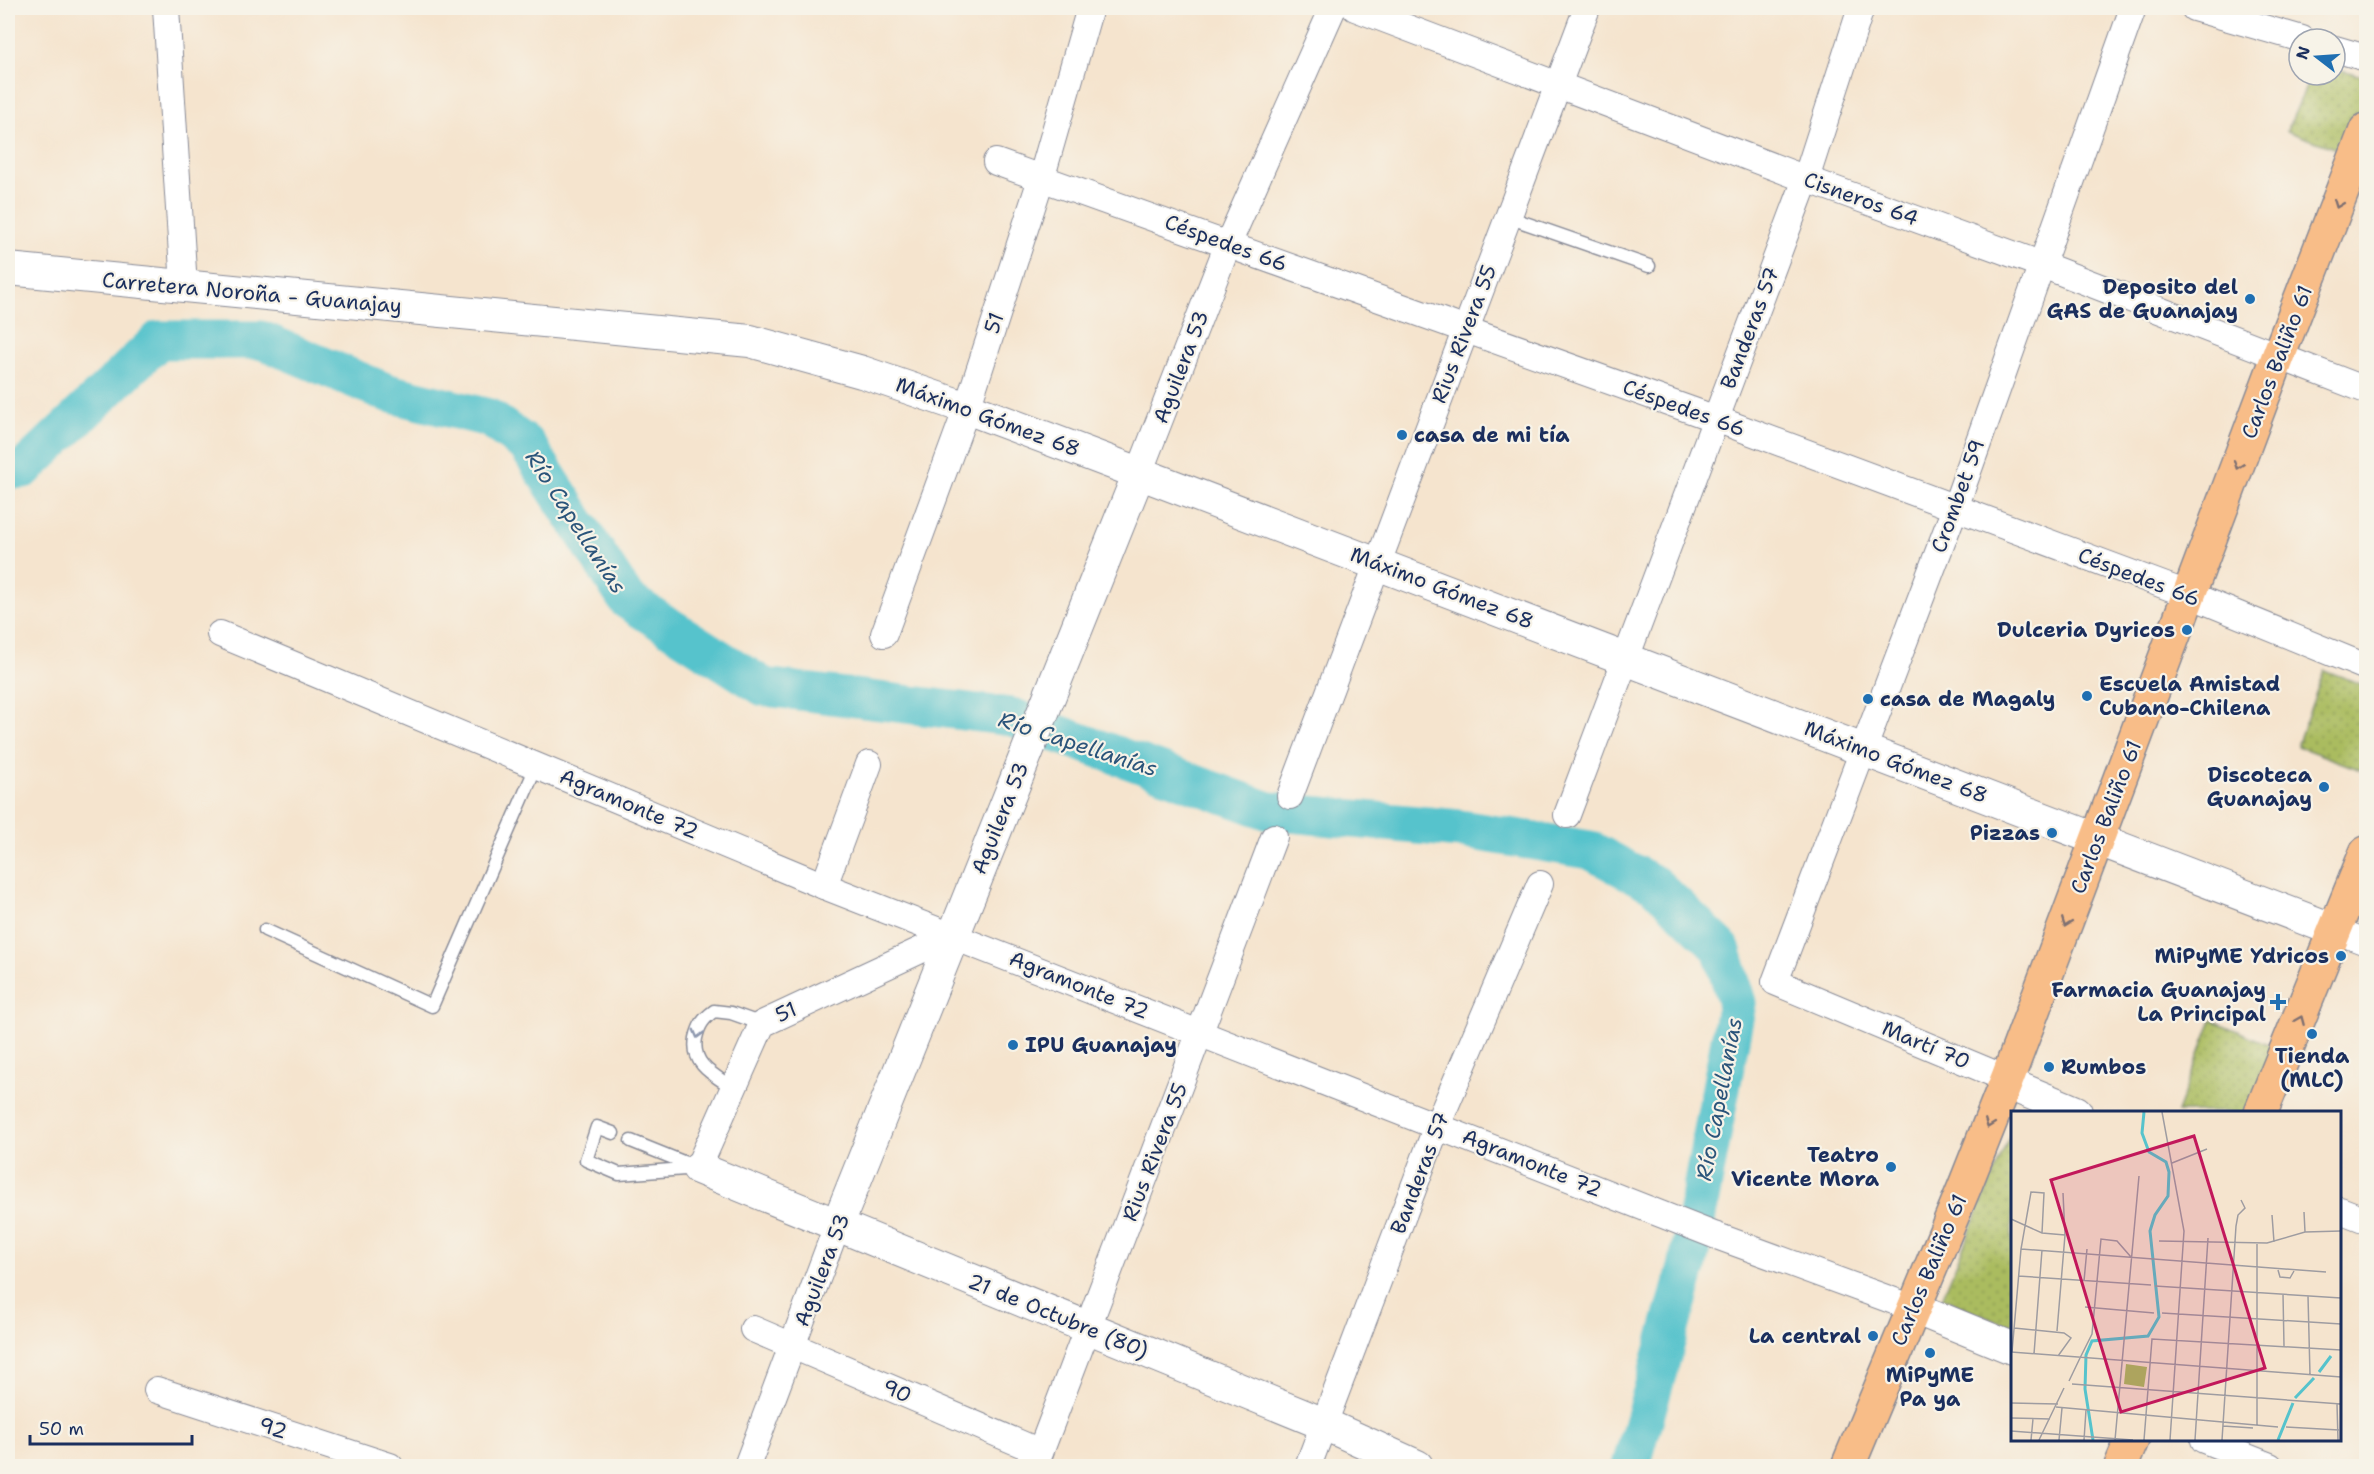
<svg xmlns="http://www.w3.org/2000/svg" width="2374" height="1474" font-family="'Shantell Sans',sans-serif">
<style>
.park{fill:url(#park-dots);stroke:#62765e;stroke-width:1.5}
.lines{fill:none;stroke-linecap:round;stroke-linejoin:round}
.river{stroke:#56c3cc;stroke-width:39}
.service-casing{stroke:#888a96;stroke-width:15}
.minor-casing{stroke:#888a96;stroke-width:28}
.tertiary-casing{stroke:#888a96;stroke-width:34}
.primary-casing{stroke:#888a96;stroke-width:36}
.service{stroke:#fff;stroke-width:12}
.minor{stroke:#fff;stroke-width:26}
.tertiary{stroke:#fff;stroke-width:32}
.primary{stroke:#f8bd88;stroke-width:33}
.oneway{stroke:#7e6f71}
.oneway2{stroke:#8d97ae}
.poi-dot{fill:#1f6fb2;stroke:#f7f3e8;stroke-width:2}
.labels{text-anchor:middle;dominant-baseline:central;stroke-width:4.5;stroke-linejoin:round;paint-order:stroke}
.street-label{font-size:21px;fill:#1b2f5e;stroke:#f7f3e8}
.poi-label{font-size:21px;font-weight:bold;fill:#1b2f5e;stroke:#f7f3e8;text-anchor:end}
.water-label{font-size:22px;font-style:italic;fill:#2a547a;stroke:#f7f3e8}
.inset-river{fill:none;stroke:#56c3cc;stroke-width:3}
.inset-road{fill:none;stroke:#9e9ca1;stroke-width:1.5}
.view{fill:#c2185b;fill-opacity:0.15;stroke:#c2185b;stroke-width:3}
.inset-edge{fill:none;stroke:#1b2f5e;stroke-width:3}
</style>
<defs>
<pattern id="park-dots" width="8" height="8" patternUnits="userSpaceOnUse" patternTransform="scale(1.5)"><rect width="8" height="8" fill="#aabc5f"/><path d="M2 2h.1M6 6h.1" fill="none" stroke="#8a9952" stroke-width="1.8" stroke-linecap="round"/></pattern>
</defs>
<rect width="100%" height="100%" fill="#f7f3e8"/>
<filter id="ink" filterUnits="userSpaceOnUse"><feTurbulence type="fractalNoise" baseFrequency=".0167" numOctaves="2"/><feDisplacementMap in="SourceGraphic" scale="12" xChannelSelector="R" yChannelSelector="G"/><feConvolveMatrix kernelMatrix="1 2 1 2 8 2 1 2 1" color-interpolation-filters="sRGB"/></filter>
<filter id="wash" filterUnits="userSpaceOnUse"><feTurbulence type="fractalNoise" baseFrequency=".008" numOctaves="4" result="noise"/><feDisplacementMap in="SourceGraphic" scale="24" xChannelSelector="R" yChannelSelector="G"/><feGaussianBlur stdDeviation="1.35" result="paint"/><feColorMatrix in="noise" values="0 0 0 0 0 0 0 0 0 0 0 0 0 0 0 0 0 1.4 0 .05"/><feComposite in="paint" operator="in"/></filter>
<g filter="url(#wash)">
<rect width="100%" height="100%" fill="#f5e4ce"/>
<g class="park">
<polygon points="2335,68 2366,77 2366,145 2361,158 2287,131 2311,75 2335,75"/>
<polygon points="2324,670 2366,686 2366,772 2297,746"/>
<polygon points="2212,1020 2279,1049 2252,1112 2177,1112"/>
<polygon points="2012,1130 2012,1327 1942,1298"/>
</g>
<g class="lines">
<polyline class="river" points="8,470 24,469 159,340 261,340 388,393 489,418 527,445 627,600 764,687 1012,717 1269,811 1460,829 1590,850 1655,885 1721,948 1737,1003 1687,1268 1631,1466"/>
</g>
</g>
<g filter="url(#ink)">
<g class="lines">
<defs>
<g id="service">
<polyline points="1508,217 1649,266"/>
<polyline points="265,930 432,1006 537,765"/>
<path d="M733 1088C714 1075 691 1065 696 1038 699 1025 703 1019 714 1011L731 1013 762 1024"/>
<polyline points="613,1133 597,1127 586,1160 619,1174 698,1168 631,1141"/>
</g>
<g id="minor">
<polyline points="166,8 184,286"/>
<polyline points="1355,8 1806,179 2040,264 2366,390"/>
<polyline points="2194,8 2302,39"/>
<polyline points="2335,49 2366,58"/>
<polyline points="996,162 1716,419 2190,595 2366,667"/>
<polyline points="1139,473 1228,244 1333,8"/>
<polyline points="220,634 824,886 1714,1235 1924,1312"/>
<polyline points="884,634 967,408 1042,176 1090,8"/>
<polyline points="1290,796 1587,8"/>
<polyline points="1567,815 1806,179 1861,8"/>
<polyline points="824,886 869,764"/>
<polyline points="2337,931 2366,942"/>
<polyline points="2002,1077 1775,982 1955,508 2133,8"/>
<polyline points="698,1168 762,1024 953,935"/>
<polyline points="2340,1210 2366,1220"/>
<polyline points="753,1329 1040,1452"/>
<polyline points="157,1390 390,1466"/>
<polyline points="2204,1440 2270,1466"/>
<polyline points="747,1466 837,1226"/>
<polyline points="1035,1466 1274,837"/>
<polyline points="1308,1466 1437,1126 1540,884"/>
</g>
<g id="tertiary">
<polyline points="8,269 750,341 862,372 967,408 1139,473 2337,931"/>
<polyline points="2002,1077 2021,1089 2076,1112"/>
<polyline points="698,1168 1324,1424 1417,1466"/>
<polyline points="837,1226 1139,473"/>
<polyline points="1924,1312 2012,1348"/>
</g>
<g id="primary">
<polyline points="2261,1112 2366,853"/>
<polyline points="1848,1466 1964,1188 2008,1077 2278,357 2366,130"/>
<polyline points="2121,1466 2132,1440"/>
</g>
</defs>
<use href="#service" class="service-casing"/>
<use href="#minor" class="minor-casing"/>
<use href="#tertiary" class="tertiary-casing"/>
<use href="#primary" class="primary-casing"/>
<use href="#service" class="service"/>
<use href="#minor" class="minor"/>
<use href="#tertiary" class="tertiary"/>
<use href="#primary" class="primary"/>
</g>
<defs><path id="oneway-chevron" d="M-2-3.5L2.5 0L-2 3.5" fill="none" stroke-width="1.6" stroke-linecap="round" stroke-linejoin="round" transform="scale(1.5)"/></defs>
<g class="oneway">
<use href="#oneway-chevron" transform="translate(2338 204) rotate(111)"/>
<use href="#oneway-chevron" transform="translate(2238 465) rotate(110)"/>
<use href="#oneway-chevron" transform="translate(2066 923) rotate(111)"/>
<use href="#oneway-chevron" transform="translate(2300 1020) rotate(-67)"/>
<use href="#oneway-chevron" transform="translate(1989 1124) rotate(111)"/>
</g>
<use class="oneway2" href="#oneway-chevron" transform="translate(698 1034) rotate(105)"/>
</g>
<g class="poi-dot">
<circle cx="2250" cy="299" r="6"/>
<circle cx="1402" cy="435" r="6"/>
<circle cx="2187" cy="630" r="6"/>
<circle cx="2087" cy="696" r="6"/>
<circle cx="1868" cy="699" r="6"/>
<circle cx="2324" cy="787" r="6"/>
<circle cx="2052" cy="833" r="6"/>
<circle cx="2341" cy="956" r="6"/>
<path d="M2275 993h6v6h6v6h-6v6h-6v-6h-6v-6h6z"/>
<circle cx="2312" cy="1034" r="6"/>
<circle cx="1013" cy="1045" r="6"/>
<circle cx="2049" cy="1067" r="6"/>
<circle cx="1891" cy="1167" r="6"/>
<circle cx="1873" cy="1336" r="6"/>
<circle cx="1930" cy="1353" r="6"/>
</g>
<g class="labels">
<g class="street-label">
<text transform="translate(1861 199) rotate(20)">Cisneros 64</text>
<text transform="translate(1226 243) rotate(20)">Céspedes 66</text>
<text transform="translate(252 293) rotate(5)">Carretera Noroña - Guanajay</text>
<text transform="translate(994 323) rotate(-72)">51</text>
<text transform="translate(1750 328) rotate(-69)">Banderas 57</text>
<text transform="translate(1464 334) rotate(-69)">Rius Rivera 55</text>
<text transform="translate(2277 362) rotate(-69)">Carlos Baliño 61</text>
<text transform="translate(1181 367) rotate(-69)">Aguilera 53</text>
<text transform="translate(1684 408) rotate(20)">Céspedes 66</text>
<text transform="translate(988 417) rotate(20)">Máximo Gómez 68</text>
<text transform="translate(1958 496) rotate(-70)">Crombet 59</text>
<text transform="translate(2139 577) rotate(21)">Céspedes 66</text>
<text transform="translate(1442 588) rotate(21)">Máximo Gómez 68</text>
<text transform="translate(1896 762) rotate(21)">Máximo Gómez 68</text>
<text transform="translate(629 804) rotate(23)">Agramonte 72</text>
<text transform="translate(2106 817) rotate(-69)">Carlos Baliño 61</text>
<text transform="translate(1000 818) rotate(-68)">Aguilera 53</text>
<text transform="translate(1079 985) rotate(22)">Agramonte 72</text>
<text transform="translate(786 1012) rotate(-25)">51</text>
<text transform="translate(1926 1045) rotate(23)">Martí 70</text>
<text transform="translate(1155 1152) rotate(-69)">Rius Rivera 55</text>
<text transform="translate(1532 1163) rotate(22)">Agramonte 72</text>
<text transform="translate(1420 1173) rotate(-69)">Banderas 57</text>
<text transform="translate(822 1270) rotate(-69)">Aguilera 53</text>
<text transform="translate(1929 1270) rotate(-67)">Carlos Baliño 61</text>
<text transform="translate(1058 1316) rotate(22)">21 de Octubre (80)</text>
<text transform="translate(897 1391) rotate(23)">90</text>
<text transform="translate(273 1428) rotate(18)">92</text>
</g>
<g class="poi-label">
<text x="2238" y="287">Deposito del<tspan x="2238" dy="24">GAS de Guanajay</tspan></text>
<text x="1414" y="435" text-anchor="start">casa de mi tía</text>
<text x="2175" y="630">Dulceria Dyricos</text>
<text x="2099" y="684" text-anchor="start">Escuela Amistad<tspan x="2099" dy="24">Cubano-Chilena</tspan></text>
<text x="1880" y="699" text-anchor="start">casa de Magaly</text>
<text x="2312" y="775">Discoteca<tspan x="2312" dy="24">Guanajay</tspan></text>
<text x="2040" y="833">Pizzas</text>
<text x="2329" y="956">MiPyME Ydricos</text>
<text x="2266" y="990">Farmacia Guanajay<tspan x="2266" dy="24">La Principal</tspan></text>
<text x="1025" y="1045" text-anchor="start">IPU Guanajay</text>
<text x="2312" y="1056" text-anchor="middle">Tienda<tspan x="2312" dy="24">(MLC)</tspan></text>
<text x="2061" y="1067" text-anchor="start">Rumbos</text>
<text x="1879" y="1155">Teatro<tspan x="1879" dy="24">Vicente Mora</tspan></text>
<text x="1861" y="1336">La central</text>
<text x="1930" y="1375" text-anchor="middle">MiPyME<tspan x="1930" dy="24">Pa ya</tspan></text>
</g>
<g class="water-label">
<text transform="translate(576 522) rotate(57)">Río Capellanías</text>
<text transform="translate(1078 744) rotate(18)">Río Capellanías</text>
<text transform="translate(1719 1099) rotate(-79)">Río Capellanías</text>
</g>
</g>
<g transform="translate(2011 1111)">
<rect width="330" height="330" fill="#f5e4ce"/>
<path d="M115 253 136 256 133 276 113 273Z" fill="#aabc5f"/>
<path class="inset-river" d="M308 261 320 245M284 287 303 267M82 329 74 278 75 244 81 230 137 225 148 206 139 120 144 104 157 85 158 61 155 51 138 41 131 22 133 1M267 329 282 292"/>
<path class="inset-road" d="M151 1 173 120 159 329M161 52 196 38M293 101 294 121M261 104 263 131M0 108 31 122 54 124M148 130 256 132 294 121 330 120M10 138 315 161M267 159 269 166 279 167 283 160M7 165 140 174M73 170 76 138M144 175 330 187M272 183 273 235M297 185 299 264M74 196 143 202M151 202 330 213M3 217 53 222 60 227 47 245M46 220 54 124 52 82M0 241 330 266M1 241 10 138 20 81 33 82 31 122M23 243 31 139M69 247 81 223 90 128 106 130 120 146M58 270 69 247M61 273 330 293M0 292 47 293M326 293 327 329M45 296 267 316M0 307 39 308M246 314V133M212 315 242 317M275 316 328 319M0 320 122 329M20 329 22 308M28 329 53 277M48 329 51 297M73 329 75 299M104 329 128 65M133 329 141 228 330 239M184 329 197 127M211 329 225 115 227 104 234 97 230 89"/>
<path class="view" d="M183 25 254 257 110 301 40 69Z"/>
<rect width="330" height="330" class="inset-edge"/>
</g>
<rect width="2374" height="1474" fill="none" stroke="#f7f3e8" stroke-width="30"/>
<g transform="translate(2317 57) rotate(287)"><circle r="28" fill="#f7f3e8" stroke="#9fa5b1" stroke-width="1.5"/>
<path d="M0-4.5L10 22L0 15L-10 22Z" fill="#1f6fb2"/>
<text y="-9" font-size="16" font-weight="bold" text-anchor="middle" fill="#1b2f5e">N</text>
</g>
<path d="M30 1435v9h162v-9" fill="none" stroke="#1b2f5e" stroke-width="3"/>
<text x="39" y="1435" font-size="18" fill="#1b2f5e" stroke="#f7f3e8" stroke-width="4.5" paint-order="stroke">50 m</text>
</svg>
